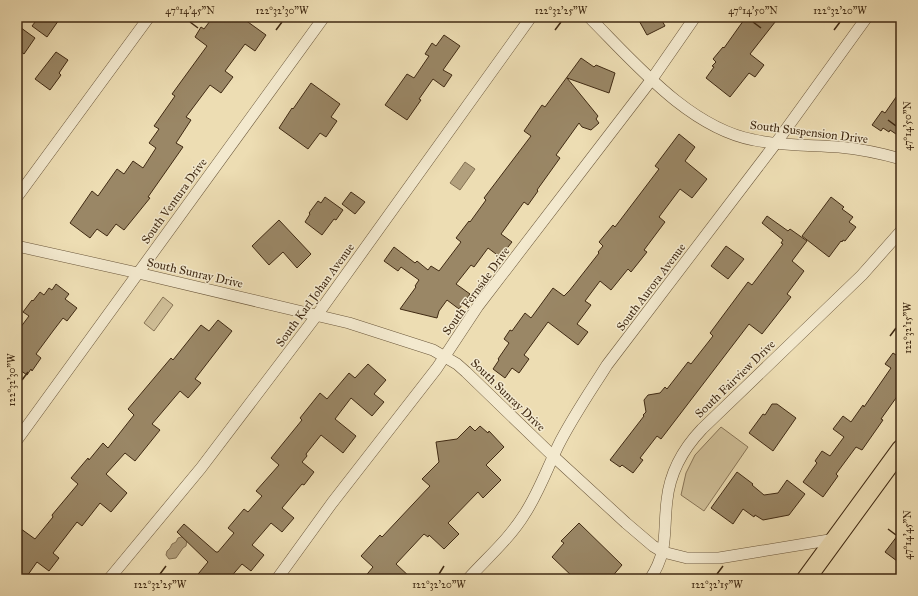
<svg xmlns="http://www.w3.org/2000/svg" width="918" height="596" font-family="'IM FELL Great Primer',serif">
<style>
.green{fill:#d0bf98;stroke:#887456}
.water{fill:#b2a07d;stroke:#847153}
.building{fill:#9a8766;stroke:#402a13}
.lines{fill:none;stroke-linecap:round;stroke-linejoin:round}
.street-casing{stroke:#6b573b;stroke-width:12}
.primary-casing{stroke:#402a13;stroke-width:20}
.street{stroke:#f3e9ce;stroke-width:11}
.primary{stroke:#edddb3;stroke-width:18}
.ticks{fill:none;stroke:#402a13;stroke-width:1.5}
.labels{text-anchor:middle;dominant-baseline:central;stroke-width:3;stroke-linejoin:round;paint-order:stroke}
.street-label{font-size:12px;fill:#402a13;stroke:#f3e9ce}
.neatline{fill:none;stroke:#402a13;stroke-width:1.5}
.ticks-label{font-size:10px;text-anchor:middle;fill:#402a13}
</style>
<rect width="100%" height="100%" fill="#edddb3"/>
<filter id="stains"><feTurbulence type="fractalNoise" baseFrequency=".005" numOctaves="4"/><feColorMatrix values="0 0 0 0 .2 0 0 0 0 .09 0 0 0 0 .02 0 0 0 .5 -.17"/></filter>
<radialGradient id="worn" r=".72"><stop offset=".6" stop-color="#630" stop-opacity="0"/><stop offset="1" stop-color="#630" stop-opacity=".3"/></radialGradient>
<g class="green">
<polygon points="163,297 173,305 154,331 144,323"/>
<polygon points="721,427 748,447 704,511 681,495 686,473 695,455"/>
</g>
<g class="water">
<polygon points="465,162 475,169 460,190 450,183"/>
<polygon points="181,537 184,537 187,540 186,546 183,548 176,558 169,559 166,555 167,551 170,548 172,544 176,542 178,538"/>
</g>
<g class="building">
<polygon points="39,17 61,17 47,37 32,26"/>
<polygon points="213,17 241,17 266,35 255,51 245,44 225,71 233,77 221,93 210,85 186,117 191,120 176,143 183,147 148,197 150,198 124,230 116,224 107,236 97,229 90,238 70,223 92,191 98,196 117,169 124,174 133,161 143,168 156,148 149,143 159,129 154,126 175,96 172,94 207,46 195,37 201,27 204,29"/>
<polygon points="637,17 660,17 665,26 647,35"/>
<polygon points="746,17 779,17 750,54 764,65 755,77 749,73 730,97 706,78 714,67 712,66 716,62 713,59 723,47 724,48"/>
<polygon points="17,25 35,38 24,54 17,49"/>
<polygon points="444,35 460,46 443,70 452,75 444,87 433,79 419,99 421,100 407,120 385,105 407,74 414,78 429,56 425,54 432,43 436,46"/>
<polygon points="56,52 68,60 59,73 61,75 50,90 35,79"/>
<polygon points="581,58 594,67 596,65 615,73 609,93 567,78 598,116 596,119 599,123 591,130 582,127 579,123 556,155 560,158 537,190 538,191 528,205 524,202 501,234 512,242 500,257 488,248 474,267 471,265 456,284 470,294 459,309 447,300 439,311 437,318 400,309 416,287 415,286 419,280 401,267 398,271 384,261 394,247 415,263 417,261 428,270 431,266 439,271 461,242 456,238 469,221 470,222 486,200 484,198 531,136 524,131 542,105 545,107"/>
<polygon points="311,83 340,104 331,117 337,121 326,137 320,133 308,149 279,128 292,108 293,109"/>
<polygon points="901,90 901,127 896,134 890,130 889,132 883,128 881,131 872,125 882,111 885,113"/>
<polygon points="679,134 695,147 685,161 707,179 692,198 680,189 659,217 665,222 644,250 647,252 631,272 628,269 611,290 600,281 585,301 591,305 577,324 588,332 578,345 548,322 524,355 529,359 519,373 512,368 505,378 493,369 499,360 498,359 509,343 504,339 510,330 512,331 525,313 531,318 553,288 564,296 570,290 599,253 598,252 603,246 599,242 613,225 615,227 659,169 655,166"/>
<polygon points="351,192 365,202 355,214 342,204"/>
<polygon points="325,197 343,210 336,220 334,219 322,235 305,222 310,214 309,213 318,201 321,203"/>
<polygon points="831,197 844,207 842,209 853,217 849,222 856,227 845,241 843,240 842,242 841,241 829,257 802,236"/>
<polygon points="767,216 788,231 790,229 807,241 792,261 804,271 787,294 791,297 762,334 749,324 661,439 657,436 640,458 643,460 633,473 622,465 620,467 610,460 644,416 643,415 646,412 644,400 648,395 660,393 665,387 667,389 688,362 691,364 713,336 710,333 748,282 752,285 783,244 781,243 783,240 762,223"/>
<polygon points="279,220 311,254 297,268 283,252 269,265 252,246"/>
<polygon points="726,246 744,259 728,279 711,266"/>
<polygon points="56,284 69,294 65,299 77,308 67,321 63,318 53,331 36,354 41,358 32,371 31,369 27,375 17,368 17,332 29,316 23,312 32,300 33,301 40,292 44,295 49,288 52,290"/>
<polygon points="218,320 232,331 195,379 201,383 188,398 180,391 152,424 160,430 135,461 125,453 106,474 127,493 111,512 100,503 82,526 77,522 53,553 59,558 49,571 37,562 25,579 17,579 17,526 35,539 53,517 52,515 78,484 71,478 88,458 89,460 103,443 108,448 134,415 128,409 171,358 173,360 201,325 209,331"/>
<polygon points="893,353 899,357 901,355 901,391 881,419 883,420 862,450 856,447 836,474 838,476 823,497 803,482 817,463 815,461 822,451 830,456 844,437 833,429 843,416 851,422 863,405 864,407 891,368 885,364"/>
<polygon points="368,364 386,380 374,394 384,402 372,416 351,398 335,419 356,436 343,453 321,435 306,454 307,456 302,462 314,472 304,485 302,484 282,508 294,518 282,532 271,523 252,545 264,555 251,571 242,564 229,579 194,579 208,562 177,532 184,524 216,552 218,552 234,533 228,528 244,509 248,512 262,496 256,491 279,465 271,458 302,420 300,418 320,393 327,399 349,373 355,378"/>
<polygon points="772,404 777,404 796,418 773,451 749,433 763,414 765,415"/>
<polygon points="470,426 475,431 480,426 488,433 489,431 504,447 486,465 501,480 483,498 478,492 448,523 459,534 444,549 429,535 428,537 424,534 396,564 412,579 363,579 373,567 361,556 380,535 382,537 430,486 422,479 439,462 436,442 457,439"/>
<polygon points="737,472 753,484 752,485 764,495 778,493 787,480 805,494 789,515 763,520 755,515 754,517 743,509 733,524 711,508"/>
<polygon points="579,523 622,565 610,579 575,579 552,557 564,543 561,541"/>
<polygon points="901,531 901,564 885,552"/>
</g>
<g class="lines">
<defs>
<g id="street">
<path d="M589 17C634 62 689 128 754 140 782 146 811 145 839 147 860 149 880 153 901 159"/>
<polyline points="17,197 149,17"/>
<polyline points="17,246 138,273 349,323 433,350 457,364 466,372 553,456 626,523 653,546 663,552 687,558 719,558 835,539"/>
<polyline points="17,440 324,17"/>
<polyline points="109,579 201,468 317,315 531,17"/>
<polyline points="277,579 332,503 437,368 478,306 652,79 695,17"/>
<path d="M468 579C487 558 509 539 524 515 538 494 547 469 558 446 572 418 590 392 607 365L776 143 867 17"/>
<path d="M650 579C669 551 663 531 667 500 670 472 683 449 702 429L862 275 901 231"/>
</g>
<polyline id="primary" points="806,579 901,449"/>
</defs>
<use href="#street" class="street-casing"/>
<use href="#primary" class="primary-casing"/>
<use href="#street" class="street"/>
<use href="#primary" class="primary"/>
</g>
<path class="ticks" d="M190 22 198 28M753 22 761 28M276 30 282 22M555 30 561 22M834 30 840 22M888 120 896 126M890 336 896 328M22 380 28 372M888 529 896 535M160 574 166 566M439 574 444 566M717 574 723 566"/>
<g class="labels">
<g class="street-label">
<text transform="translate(809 132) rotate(7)">South Suspension Drive</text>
<text transform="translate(174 201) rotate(-54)">South Ventura Drive</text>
<text transform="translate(195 273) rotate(13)">South Sunray Drive</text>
<text transform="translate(651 287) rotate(-53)">South Aurora Avenue</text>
<text transform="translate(476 291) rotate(-54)">South Fernside Drive</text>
<text transform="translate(315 295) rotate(-54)">South Karl Johan Avenue</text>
<text transform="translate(735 379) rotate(-44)">South Fairview Drive</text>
<text transform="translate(508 395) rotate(44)">South Sunray Drive</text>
</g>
</g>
<rect width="918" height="596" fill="none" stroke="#edddb3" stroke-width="44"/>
<rect x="22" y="22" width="874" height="552" class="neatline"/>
<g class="ticks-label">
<text x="190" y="14">47°14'45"N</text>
<text x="282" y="14">122°32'30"W</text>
<text x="561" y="14">122°32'25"W</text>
<text x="753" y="14">47°14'50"N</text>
<text x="840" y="14">122°32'20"W</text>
<text transform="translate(907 126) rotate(-90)" y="4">47°14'50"N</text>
<text transform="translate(907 328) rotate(-90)" y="4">122°32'15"W</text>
<text transform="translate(11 380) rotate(-90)" y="4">122°32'30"W</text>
<text transform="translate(907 535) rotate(-90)" y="4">47°14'45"N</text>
<text x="160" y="588">122°32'25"W</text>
<text x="439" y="588">122°32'20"W</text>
<text x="717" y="588">122°32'15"W</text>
</g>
<rect width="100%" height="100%" filter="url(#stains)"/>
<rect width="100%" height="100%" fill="url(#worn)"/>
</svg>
